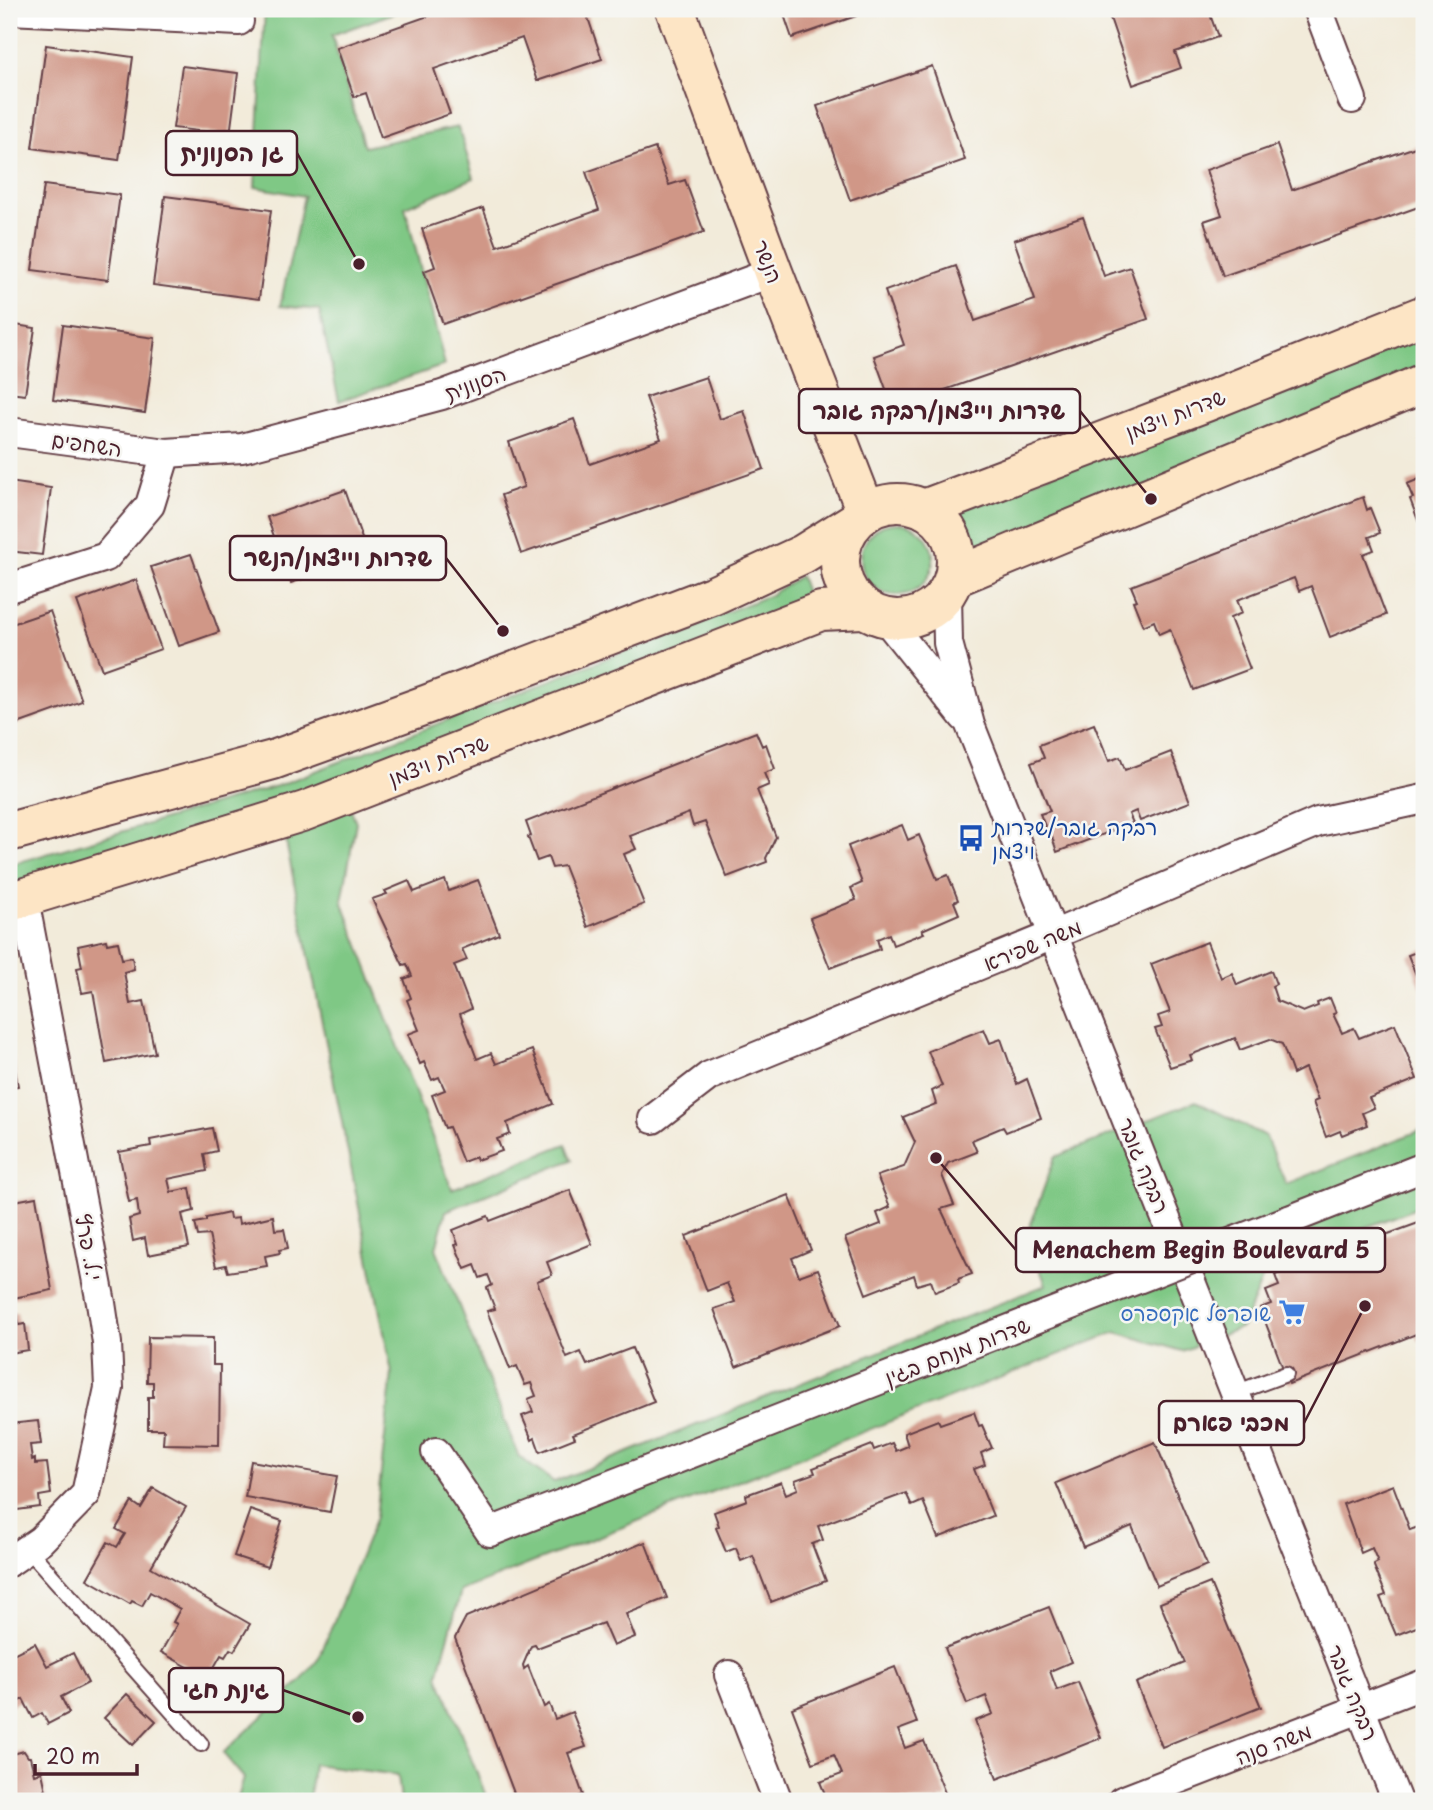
<svg xmlns="http://www.w3.org/2000/svg" width="1433" height="1810" font-family="'Playpen Sans','Playpen Sans Hebrew',sans-serif">
<style>
.green{fill:#7fc885;stroke:#647458;stroke-width:2}
.building{fill:#d09787}
.lines{fill:none;stroke-linecap:round;stroke-linejoin:round}
.lane-casing{stroke:#633e45;stroke-width:18}
.street-casing{stroke:#633e45;stroke-width:32}
.secondary-casing{stroke:#633e45;stroke-width:42}
.lane{stroke:#fff;stroke-width:14}
.street{stroke:#fff;stroke-width:28}
.secondary{stroke:#fde5c5;stroke-width:38}
.street-bridge-casing{stroke:#633e45;stroke-width:32;stroke-linecap:butt}
.street-bridge{stroke:#fff;stroke-width:28}
.labels{text-anchor:middle;dominant-baseline:central;stroke-width:5;stroke-linejoin:round;paint-order:stroke}
.street-label{font-size:21px;fill:#4a1f2b;stroke:#f6f6f2}
.transit-label{font-size:21px;fill:#164399;stroke:#f6f6f2;text-anchor:start}
.shop-label{font-size:21px;fill:#366cbe;stroke:#f6f6f2;text-anchor:end}
.leader{fill:none;stroke:#4a1f2b;stroke-width:2.5}
.callout-dot{fill:#4a1f2b;stroke:#f6f6f2;stroke-width:2.5}
.callout{fill:#f6f6f2;stroke:#4a1f2b;stroke-width:2.5}
.callout-label{font-size:23px;text-anchor:middle;font-weight:bold;fill:#4a1f2b}
</style>
<rect width="100%" height="100%" fill="#f6f6f2"/>
<filter id="ink" filterUnits="userSpaceOnUse"><feTurbulence type="fractalNoise" baseFrequency=".0143" numOctaves="2"/><feDisplacementMap in="SourceGraphic" scale="14" xChannelSelector="R" yChannelSelector="G"/><feConvolveMatrix kernelMatrix="1 2 1 2 8 2 1 2 1" color-interpolation-filters="sRGB"/></filter>
<filter id="wash" filterUnits="userSpaceOnUse"><feTurbulence type="fractalNoise" baseFrequency=".00686" numOctaves="4" result="noise"/><feDisplacementMap in="SourceGraphic" scale="28" xChannelSelector="R" yChannelSelector="G"/><feGaussianBlur stdDeviation="1.57" result="paint"/><feColorMatrix in="noise" values="0 0 0 0 0 0 0 0 0 0 0 0 0 0 0 0 0 1.4 0 .05"/><feComposite in="paint" operator="in"/></filter>
<g filter="url(#wash)">
<rect width="100%" height="100%" fill="#f2ebda"/>
<g class="green">
<polygon points="265,9 405,9 332,35 364,147 458,127 474,178 405,207 445,365 339,401 319,310 280,306 304,196 255,187"/>
<polygon points="1424,328 1424,378 966,561 959,526 951,513"/>
<circle cx="897" cy="559" r="36"/>
<polygon points="800,576 811,606 293,805 9,888 9,865 277,786 768,596"/>
<polygon points="348,802 356,822 342,901 452,1189 566,1144 572,1160 446,1211 436,1248 519,1457 554,1482 1046,1285 1027,1235 1055,1157 1196,1101 1265,1136 1286,1184 1424,1129 1424,1205 1268,1265 1242,1327 1182,1351 1116,1332 461,1591 438,1675 488,1801 401,1801 398,1775 313,1764 309,1801 237,1801 244,1778 223,1753 300,1682 319,1658 376,1517 392,1373 283,827"/>
</g>
<g id="blocks">
<g class="building">
<polygon points="448,9 605,9 587,15 602,59 537,81 522,38 434,69 450,114 381,138 366,93 354,97 337,48"/>
<polygon points="782,9 854,9 856,16 792,38"/>
<polygon points="1107,9 1208,9 1218,37 1175,52 1181,68 1133,85"/>
<polygon points="46,45 133,57 119,160 32,148"/>
<polygon points="182,66 238,73 230,135 173,128"/>
<polygon points="932,66 965,160 850,200 817,106"/>
<polygon points="1424,144 1424,205 1223,276 1204,221 1222,215 1206,170 1277,145 1292,190"/>
<polygon points="655,148 669,185 685,180 704,232 443,324 424,271 435,267 422,229 483,208 497,246 599,210 586,172"/>
<polygon points="44,185 120,195 108,280 32,270"/>
<polygon points="165,196 271,210 259,299 153,285"/>
<polygon points="1083,217 1104,276 1130,267 1148,319 893,408 874,356 904,345 885,291 956,266 975,321 1035,300 1014,240"/>
<polygon points="9,324 35,328 25,395 9,393"/>
<polygon points="63,325 155,338 145,413 53,400"/>
<polygon points="706,377 720,419 744,411 764,469 521,554 501,495 524,487 509,442 574,419 590,464 661,439 646,397"/>
<polygon points="1424,477 1424,521 1419,523 1410,499 1413,498 1407,484"/>
<polygon points="9,482 51,488 42,555 9,551"/>
<polygon points="345,490 368,556 291,583 267,517"/>
<polygon points="1363,497 1367,510 1370,508 1380,533 1369,537 1374,550 1363,554 1386,615 1330,637 1311,586 1299,591 1294,578 1237,600 1242,613 1230,618 1250,669 1194,690 1170,629 1159,634 1154,621 1143,626 1133,601 1137,600 1131,586"/>
<polygon points="191,554 219,632 179,646 151,567"/>
<polygon points="136,580 161,649 102,670 77,601"/>
<polygon points="50,611 82,701 9,727 9,625"/>
<polygon points="1094,724 1109,761 1120,757 1125,770 1171,752 1190,802 1140,821 1136,811 1129,814 1133,823 1057,852 1052,837 1050,838 1040,814 1050,811 1031,763 1044,758 1039,745"/>
<polygon points="756,732 762,746 766,744 775,769 764,773 769,785 757,790 776,837 766,858 767,862 727,877 705,822 693,826 689,813 630,836 636,849 624,854 644,904 588,927 564,866 552,868 548,857 537,861 528,837 531,836 526,822"/>
<polygon points="902,825 908,840 919,835 937,879 948,875 958,900 954,902 959,914 922,930 924,933 893,945 889,934 877,939 880,949 830,968 810,918 856,900 851,888 862,883 848,846"/>
<polygon points="445,880 449,891 478,880 499,934 462,949 467,960 454,965 471,1009 460,1014 477,1059 491,1053 496,1064 532,1050 553,1104 507,1123 510,1134 497,1139 502,1151 477,1160 476,1157 463,1162 449,1127 445,1128 432,1095 445,1090 439,1077 432,1080 424,1062 420,1064 408,1034 419,1030 407,1000 411,998 404,979 412,976 407,964 403,965 372,899 387,894 385,891 409,881 414,892"/>
<polygon points="106,940 107,944 118,942 122,959 132,957 134,969 124,972 130,1004 144,1001 155,1053 106,1063 93,991 82,993 77,968 82,967 78,946"/>
<polygon points="1207,942 1221,978 1232,973 1237,985 1271,971 1276,984 1272,986 1277,1001 1303,1012 1318,1006 1317,1003 1330,998 1336,1013 1333,1014 1342,1033 1354,1028 1359,1038 1395,1024 1417,1079 1369,1098 1374,1108 1362,1113 1367,1125 1342,1135 1340,1131 1326,1137 1313,1102 1318,1100 1305,1068 1293,1074 1282,1044 1270,1039 1240,1050 1235,1038 1190,1055 1192,1060 1170,1067 1155,1029 1162,1027 1158,1016 1170,1012 1151,964"/>
<polygon points="1424,949 1424,995 1408,955"/>
<polygon points="984,1029 990,1043 1001,1039 1017,1084 1027,1079 1041,1118 1006,1132 1003,1127 972,1140 977,1152 948,1163 942,1175 954,1205 941,1209 972,1274 958,1279 959,1283 935,1292 931,1281 917,1285 914,1275 866,1294 845,1238 881,1224 877,1213 890,1207 877,1176 904,1167 915,1142 903,1117 936,1104 932,1091 942,1086 928,1051"/>
<polygon points="9,1051 12,1059 13,1059 18,1086 9,1088"/>
<polygon points="212,1128 217,1151 204,1154 207,1171 168,1179 171,1192 190,1188 194,1211 182,1214 189,1247 148,1255 145,1238 133,1241 129,1219 139,1216 137,1200 129,1202 119,1152 151,1146 150,1140"/>
<polygon points="570,1190 592,1244 547,1262 552,1275 537,1281 567,1358 581,1352 587,1365 632,1348 654,1402 573,1434 575,1438 540,1452 535,1438 532,1440 522,1416 533,1412 528,1399 536,1396 531,1383 525,1385 517,1366 510,1369 487,1311 495,1309 487,1288 492,1285 488,1275 480,1278 475,1265 465,1269 455,1245 458,1244 453,1230 488,1216 490,1221"/>
<polygon points="789,1195 811,1250 792,1258 799,1276 818,1269 840,1326 736,1367 714,1309 735,1302 727,1283 707,1291 686,1236"/>
<polygon points="36,1197 52,1290 9,1299 9,1202"/>
<polygon points="229,1213 230,1219 238,1218 239,1224 273,1216 275,1230 284,1229 288,1248 279,1250 280,1253 265,1256 267,1266 228,1272 226,1265 216,1267 209,1235 198,1236 195,1223 206,1221 206,1218"/>
<polygon points="1424,1221 1424,1343 1418,1340 1416,1334 1289,1384 1260,1308 1271,1304 1266,1291 1279,1286 1275,1275"/>
<polygon points="17,1312 19,1325 25,1324 28,1350 9,1353 9,1313"/>
<polygon points="148,1337 213,1338 213,1365 220,1365 219,1445 163,1444 164,1429 148,1429 148,1397 153,1397 153,1382 147,1382"/>
<polygon points="974,1412 979,1426 982,1425 992,1448 981,1453 985,1465 974,1469 993,1516 938,1538 923,1501 912,1506 906,1493 818,1526 823,1540 812,1544 826,1581 771,1602 753,1556 741,1561 736,1548 726,1552 716,1528 719,1526 714,1512 747,1500 746,1495 781,1482 786,1494 798,1489 795,1480 815,1473 813,1468 872,1445 874,1450 892,1443 896,1451 908,1446 904,1433 938,1420 940,1424"/>
<polygon points="38,1421 41,1444 30,1445 32,1460 35,1459 35,1464 47,1463 51,1494 39,1496 40,1507 9,1511 9,1424"/>
<polygon points="1155,1442 1207,1565 1157,1586 1132,1526 1083,1547 1056,1483"/>
<polygon points="251,1461 337,1476 330,1512 245,1497"/>
<polygon points="1393,1485 1410,1530 1424,1525 1424,1624 1396,1635 1380,1597 1386,1595 1374,1566 1374,1564 1378,1562 1372,1548 1361,1553 1343,1504"/>
<polygon points="153,1488 186,1507 151,1567 250,1624 234,1651 230,1649 225,1657 221,1655 208,1678 161,1652 177,1624 173,1622 180,1609 150,1592 142,1606 132,1601 130,1604 87,1579 108,1542 117,1547 125,1534 116,1529 132,1502 141,1508"/>
<polygon points="250,1510 282,1521 267,1567 234,1556"/>
<polygon points="645,1542 667,1598 626,1614 635,1637 613,1646 603,1623 537,1648 535,1645 531,1646 523,1665 524,1669 528,1666 544,1707 549,1704 555,1719 572,1712 586,1747 568,1753 583,1795 567,1801 517,1801 455,1638 466,1617"/>
<polygon points="1210,1583 1261,1707 1162,1747 1136,1683 1185,1663 1160,1603"/>
<polygon points="1049,1607 1071,1662 1050,1671 1057,1690 1078,1682 1101,1738 997,1779 975,1721 993,1714 986,1696 967,1704 945,1648"/>
<polygon points="35,1643 47,1666 73,1653 88,1683 61,1697 69,1713 48,1724 42,1713 33,1718 23,1699 9,1707 9,1656"/>
<polygon points="895,1667 917,1723 898,1730 905,1748 924,1741 947,1798 938,1801 828,1801 820,1782 842,1774 834,1755 813,1763 792,1708"/>
<polygon points="127,1694 156,1721 133,1745 104,1718"/>
<polygon points="24,1751 28,1757 30,1757 34,1774 42,1772 46,1791 44,1791 49,1801 9,1801 9,1755"/>
</g>
</g>
</g>
<g filter="url(#ink)">
<use href="#blocks" fill-opacity="0" stroke="#633e45" stroke-width="2"/>
<g class="lines">
<defs>
<g id="lane">
<polyline points="1235,1393 1286,1374"/>
<polyline points="28,1549 201,1744"/>
</g>
<g id="street">
<polyline points="1318,9 1352,99"/>
<polyline points="9,10 239,21"/>
<polyline points="9,432 166,453 242,448 442,395 773,272"/>
<polyline points="9,588 106,557 150,505 166,453"/>
<polyline points="947,595 948,643 970,725 1397,1801"/>
<polyline points="885,618 964,717"/>
<polyline points="653,1119 709,1076 1053,935 1318,822 1424,799"/>
<polyline points="1289,1220 1424,1167"/>
<polyline points="436,1452 490,1532 1025,1323"/>
<polyline points="9,1562 41,1540 86,1494 109,1388 107,1343 101,1303 24,899"/>
<polyline points="729,1675 778,1801"/>
<polyline points="1122,1801 1424,1684"/>
</g>
<g id="secondary">
<polyline points="675,9 773,272 866,512"/>
<circle cx="898" cy="561" r="58"/>
<polyline points="924,509 1206,402 1424,315"/>
<polyline points="955,577 1424,383"/>
<polyline points="9,832 273,760 428,704 712,596 803,554 854,522"/>
<polyline points="9,902 305,811 821,611 863,609"/>
</g>
</defs>
<use href="#lane" class="lane-casing"/>
<use href="#street" class="street-casing"/>
<use href="#secondary" class="secondary-casing"/>
<use href="#lane" class="lane"/>
<use href="#street" class="street"/>
<use href="#secondary" class="secondary"/>
<defs>
<polyline id="street-bridge" points="1025,1323 1289,1220"/>
</defs>
<use href="#street-bridge" class="street-bridge-casing"/>
<use href="#street-bridge" class="street-bridge"/>
</g>
</g>
<defs>
<symbol id="bus-bare" viewBox="-9 -9 18 18"><path d="M-5-6H5V4H4V6H2V4H-2V6H-4V4H-5ZM-3.5-4V0h7V-4ZM-3.5 1.2v1.5H-2V1.2ZM2 1.2v1.5H3.5V1.2Z" fill="#1a4fb4" stroke="#f6f6f2" stroke-width="2.5" paint-order="stroke"/></symbol>
<symbol id="supermarket-bare" viewBox="-9 -9 18 18"><path d="M-6-5.5h2.5l.6 2H6L4.5 2H-2.5L-4.4-4H-6ZM-1.5 3.2a1.3 1.3 0 1 0 .1 0ZM3 3.2a1.3 1.3 0 1 0 .1 0Z" fill="#3f7fe0" stroke="#f6f6f2" stroke-width="2.5" paint-order="stroke"/></symbol>
</defs>
<g fill-rule="evenodd">
<use href="#bus-bare" x="952" y="819" width="38" height="38"/>
<use href="#supermarket-bare" x="1273" y="1293" width="38" height="38"/>
</g>
<g class="labels">
<g class="street-label">
<text transform="translate(769 261) rotate(69)">הנשר</text>
<text transform="translate(475 382) rotate(-20)">הסנונית</text>
<text transform="translate(1175 413) rotate(-21)">שדרות ויצמן</text>
<text transform="translate(87 443) rotate(8)">השחפים</text>
<text transform="translate(438 759) rotate(-21)">שדרות ויצמן</text>
<text transform="translate(1032 944) rotate(-22)">משה שפירא</text>
<text transform="translate(1145 1165) rotate(68)">רבקה גובר</text>
<text transform="translate(90 1247) rotate(79)">י.ל. פרץ</text>
<text transform="translate(957 1350) rotate(-21)">שדרות מנחם בגין</text>
<text transform="translate(1354 1692) rotate(68)">רבקה גובר</text>
<text transform="translate(1273 1743) rotate(-21)">משה סנה</text>
</g>
<g class="transit-label">
<text x="992" y="826">רבקה גובר/שדרות<tspan x="992" dy="24">ויצמן</tspan></text>
</g>
<g class="shop-label">
<text x="1271" y="1312">שופרסל אקספרס</text>
</g>
</g>
<path class="leader" d="M359 264L297 153M1151 499L1080 411M503 631L446 558M936 1158L1016 1250M1365 1306L1304 1423M358 1717L283 1690"/>
<g class="callout-dot">
<circle cx="359" cy="264" r="7"/>
<circle cx="1151" cy="499" r="7"/>
<circle cx="503" cy="631" r="7"/>
<circle cx="936" cy="1158" r="7"/>
<circle cx="1365" cy="1306" r="7"/>
<circle cx="358" cy="1717" r="7"/>
</g>
<g class="callout">
<rect x="166" y="131" width="131" height="44" rx="7"/>
<rect x="799" y="389" width="281" height="44" rx="7"/>
<rect x="230" y="536" width="216" height="44" rx="7"/>
<rect x="1016" y="1228" width="369" height="44" rx="7"/>
<rect x="1159" y="1401" width="145" height="44" rx="7"/>
<rect x="169" y="1668" width="114" height="44" rx="7"/>
</g>
<g class="callout-label">
<text x="232" y="161">גן הסנונית</text>
<text x="939" y="419">שדרות וייצמן/רבקה גובר</text>
<text x="338" y="566">שדרות וייצמן/הנשר</text>
<text x="1201" y="1258">Menachem Begin Boulevard 5</text>
<text x="1231" y="1431">מכבי פארם</text>
<text x="226" y="1698">גינת חגי</text>
</g>
<rect width="1433" height="1810" fill="none" stroke="#f6f6f2" stroke-width="35"/>
<path d="M35 1764v10h102v-10" fill="none" stroke="#4a1f2b" stroke-width="3.5"/>
<text x="46" y="1764" font-size="21" fill="#4a1f2b" stroke="#f6f6f2" stroke-width="5" paint-order="stroke">20 m</text>
</svg>
